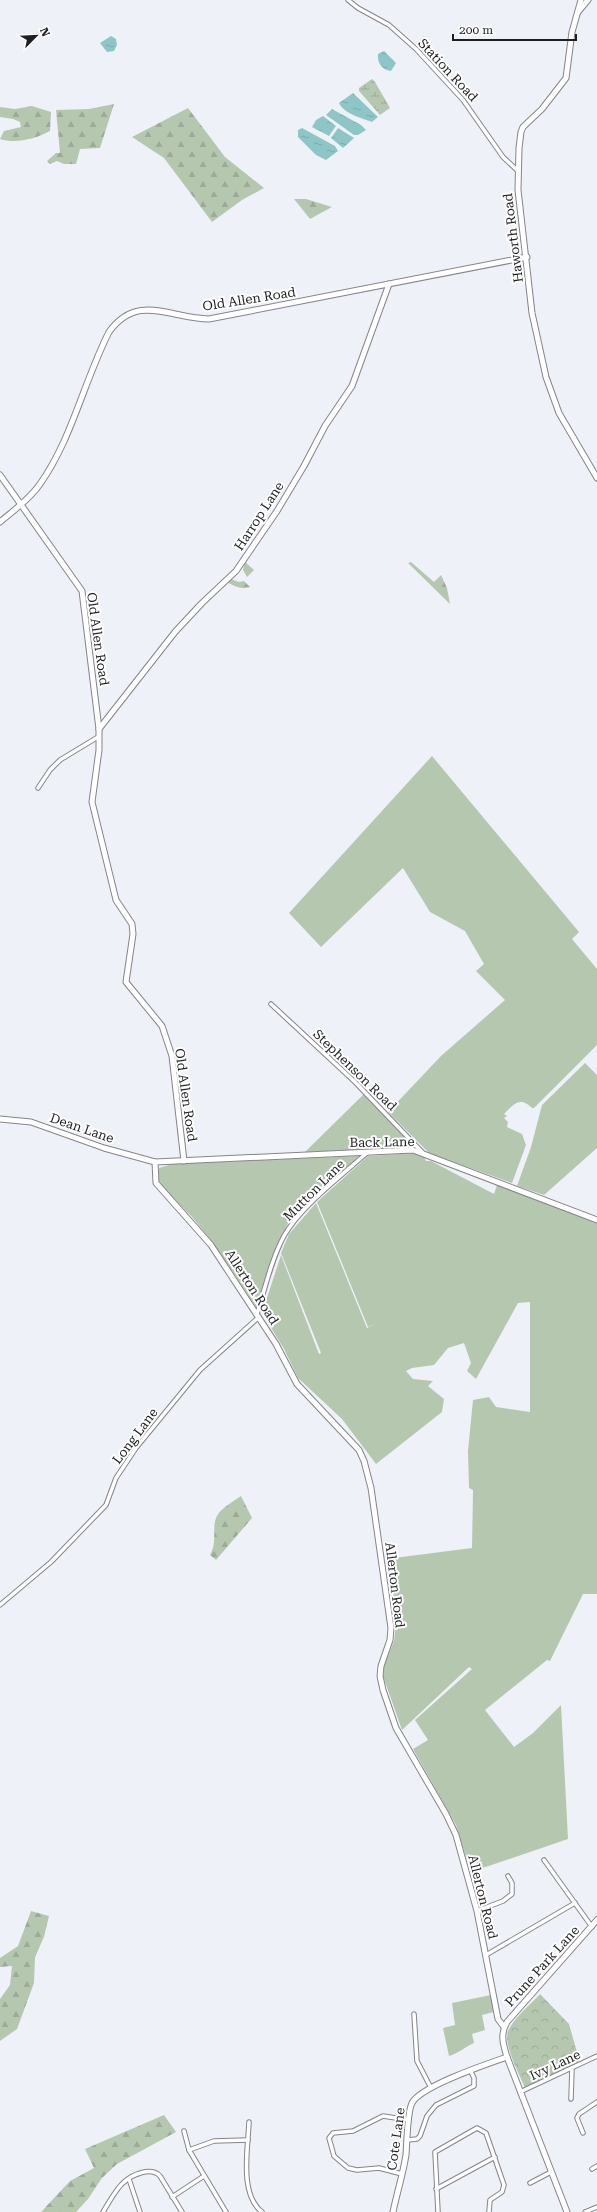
<svg xmlns="http://www.w3.org/2000/svg" width="597" height="2212" font-family="'Roboto Serif',serif">
<style>
.grass{fill:#b6c7b0}
.forest{fill:url(#forest-firs)}
.wetland{fill:url(#wetland-marsh)}
.park{fill:url(#park-crowns)}
.water{fill:url(#water-ripples)}
.lines{fill:none;stroke-linecap:round;stroke-linejoin:round}
.street-casing{stroke:#84858d;stroke-width:5.5}
.secondary-casing{stroke:#84858d;stroke-width:7}
.street{stroke:#fff;stroke-width:3.5}
.secondary{stroke:#fff;stroke-width:5}
.labels{text-anchor:middle;dominant-baseline:central;stroke-width:4;stroke-linejoin:round;paint-order:stroke}
.street-label{font-size:13px;fill:#1e1f22;stroke:#fefefe}
</style>
<defs>
<pattern id="forest-firs" width="22" height="20" patternUnits="userSpaceOnUse"><rect width="22" height="20" fill="#b6c7b0"/><path d="M5 1l3.5 6h-7zM16 11l3.5 6h-7z" fill="#9caa97"/></pattern>
<pattern id="wetland-marsh" width="20" height="14" patternUnits="userSpaceOnUse"><rect width="20" height="14" fill="#b6c7b0"/><path d="M1 5h8M5 5V1M11 12h8M15 12V8" fill="none" stroke="#9caa97"/></pattern>
<pattern id="park-crowns" width="20" height="18" patternUnits="userSpaceOnUse"><rect width="20" height="18" fill="#b6c7b0"/><path d="M2 6a3 3 0 1 1 6 0M12 15a3 3 0 1 1 6 0" fill="none" stroke="#9caa97"/></pattern>
<pattern id="water-ripples" width="26" height="14" patternUnits="userSpaceOnUse"><rect width="26" height="14" fill="#8ec6c7"/><path d="M2 4q2-2 4 0t4 0M15 11q2-2 4 0t4 0" fill="none" stroke="#7aaaab"/></pattern>
</defs>
<rect width="100%" height="100%" fill="#eff1f9"/>
<g class="grass">
<polygon points="245,562 254,570 247,577 243,570"/>
<path d="M432 756 579 932 572 939 597 969V1045L534 1108H532C520 1096 514 1104 504 1114L507 1116 504 1118 508 1122 507 1127 522 1134 526 1145 512 1183 429 1153 388 1112 441 1056 505 1000 476 971 484 964 465 931 430 912 403 868 321 947 289 913Z"/>
<polygon points="585,1063 597,1075 597,1148 544,1195 517,1186 531,1147 542,1105"/>
<polygon points="365,1093 417,1147 305,1152"/>
<polygon points="415,1153 424,1157 426,1161 431,1161 494,1194 497,1185 597,1223 597,1594 583,1594 550,1661 547,1660 485,1710 514,1747 533,1733 561,1705 568,1839 471,1872 456,1825 413,1749 428,1740 415,1720 472,1669 469,1667 402,1730 383,1676 384,1666 394,1641 396,1625 386,1559 472,1548 473,1490 469,1488 468,1451 473,1400 489,1397 496,1407 530,1412 530,1302 518,1303 476,1379 467,1371 471,1363 464,1343 448,1348 434,1365 412,1368 406,1371 413,1379 433,1381 428,1386 444,1399 442,1412 376,1464 342,1419 298,1378 284,1349 262,1313 281,1255 319,1354 321,1353 281,1253 289,1234 316,1203 367,1328 376,1323 368,1327 317,1202 368,1156"/>
<polygon points="359,1156 297,1213 287,1225 272,1261 256,1307 214,1244 192,1217 163,1188 158,1179 159,1168 172,1164"/>
<path d="M491 1995 494 2012 482 2015 485 2030 472 2034 474 2043C465 2047 459 2053 449 2056L443 2028 455 2025 452 2003Z"/>
</g>
<g class="forest">
<polygon points="114,104 100,148 80,149 76,164 64,164 57,161 50,164 47,161 56,153 60,153 56,110 89,109"/>
<path d="M32 106 51 112 50 131C35 139 16 144 0 139L4 131 21 127 20 122 13 119 0 117V107L15 109Z"/>
<polygon points="188,108 225,157 264,188 242,200 212,222 164,158 132,137"/>
<polygon points="294,199 306,199 332,207 310,219"/>
<polygon points="411,562 434,582 441,575 447,588 450,604 408,563"/>
<path d="M231 579 239 582 244 581 250 587C242 590 234 586 227 582Z"/>
<path d="M241 1496 252 1518 216 1560 210 1555C218 1542 211 1527 217 1516 221 1508 234 1501 241 1496Z"/>
<polygon points="31,1911 49,1916 44,1937 35,1957 34,1983 17,2029 0,2041 0,1999 10,1985 12,1966 0,1967 0,1958 18,1946"/>
<polygon points="164,2115 176,2132 117,2164 102,2178 88,2199 76,2212 41,2212 70,2181 94,2168 85,2149"/>
</g>
<polygon class="wetland" points="372,79 375,82 390,108 380,115 359,91 359,88"/>
<path class="park" d="M540 1994 569 2024 580 2063 525 2088C520 2075 501 2041 509 2029 516 2016 530 2005 540 1994Z"/>
<g class="water">
<polygon points="111,36 116,39 117,45 114,51 107,52 100,43"/>
<path d="M384 51 396 63 391 71C382 70 377 63 378 54Z"/>
<path d="M353 93 378 117 372 122C362 118 344 114 339 103Z"/>
<polygon points="332,109 361,125 366,130 358,135 354,135 326,115"/>
<polygon points="323,116 336,126 329,136 312,127 316,120"/>
<polygon points="302,128 335,146 338,151 326,160 316,155 298,137 298,130"/>
<polygon points="338,128 354,138 343,148 331,138"/>
</g>
<g class="lines">
<defs>
<g id="street">
<polyline points="348,0 358,8 389,25 416,49 463,100 503,157 518,171"/>
<polyline points="38,788 50,770 60,760 98,737"/>
<polyline points="271,1004 355,1082 423,1153"/>
<path d="M257 1314C265 1289 271 1260 284 1236 300 1207 342 1175 368 1152"/>
<polyline points="0,1605 51,1562 106,1505 116,1478 136,1448 200,1370 259,1317"/>
<polyline points="544,1860 592,1927"/>
<polyline points="477,1911 503,1901 512,1894 512,1883 508,1876"/>
<polyline points="486,1955 575,1903"/>
<polyline points="414,2014 417,2061 431,2088"/>
<polyline points="520,2092 597,2056"/>
<polyline points="571,2099 572,2068"/>
<path d="M249 2122C248 2149 239 2194 262 2212"/>
<polyline points="184,2131 189,2150 226,2212"/>
<polyline points="583,2133 577,2118 579,2114 597,2102"/>
<polyline points="407,2140 417,2139 420,2136 427,2116 436,2105 474,2086 474,2078 470,2070"/>
<polyline points="189,2150 214,2141 248,2140"/>
<polyline points="592,2169 597,2166"/>
<polyline points="402,2174 379,2168 357,2170 348,2168 334,2156 329,2138 333,2133 353,2131 383,2116 409,2120"/>
<polyline points="129,2179 140,2212"/>
<polyline points="530,2183 551,2172"/>
<polyline points="436,2189 495,2157"/>
<polyline points="172,2197 204,2176"/>
<path d="M103 2212C108 2204 116 2189 123 2183 131 2175 151 2166 160 2176L182 2212"/>
<polyline points="438,2212 435,2152 477,2128 486,2133 504,2185 502,2192 490,2200 489,2212"/>
<polyline points="585,2212 597,2207"/>
</g>
<g id="secondary">
<polyline points="581,0 572,32 566,78 542,109 523,127 521,132 519,148 518,190 532,313 546,377 559,413 597,478"/>
<polyline points="578,12 588,0"/>
<polyline points="0,475 82,591 99,729 99,750 92,802 116,900 132,924 133,934 126,982 162,1026 172,1056 184,1161"/>
<path d="M0 522C13 511 30 499 40 484 72 439 84 381 109 332 138 292 171 319 209 319L527 257"/>
<polyline points="99,729 175,632 202,603 236,571 277,511 304,466 325,426 352,386 389,284"/>
<polyline points="0,1119 31,1122 104,1148 155,1162 413,1150 597,1220"/>
<polyline points="155,1162 156,1183 211,1245 276,1344 297,1384 359,1450 364,1461 371,1488 391,1628 390,1640 381,1666 380,1676 383,1690 396,1728 446,1814 456,1835 477,1911 498,2019 504,2027"/>
<path d="M393 2212C397 2193 403 2174 406 2155 407 2143 407 2113 412 2103 421 2086 487 2064 507 2057"/>
<path d="M567 2212 507 2057C503 2044 500 2034 507 2022L597 1920"/>
</g>
</defs>
<use href="#street" class="street-casing"/>
<use href="#secondary" class="secondary-casing"/>
<use href="#street" class="street"/>
<use href="#secondary" class="secondary"/>
</g>
<g class="labels">
<g class="street-label">
<text transform="translate(448 70) rotate(47)">Station Road</text>
<text transform="translate(513 238) rotate(-97)">Haworth Road</text>
<text transform="translate(249 299) rotate(-9)">Old Allen Road</text>
<text transform="translate(259 516) rotate(-57)">Harrop Lane</text>
<text transform="translate(98 639) rotate(82)">Old Allen Road</text>
<text transform="translate(355 1070) rotate(44)">Stephenson Road</text>
<text transform="translate(186 1095) rotate(82)">Old Allen Road</text>
<text transform="translate(82 1128) rotate(19)">Dean Lane</text>
<text transform="translate(382 1142) rotate(-1)">Back Lane</text>
<text transform="translate(314 1190) rotate(-45)">Mutton Lane</text>
<text transform="translate(252 1287) rotate(57)">Allerton Road</text>
<text transform="translate(135 1436) rotate(-53)">Long Lane</text>
<text transform="translate(395 1585) rotate(83)">Allerton Road</text>
<text transform="translate(483 1897) rotate(76)">Allerton Road</text>
<text transform="translate(542 1966) rotate(-48)">Prune Park Lane</text>
<text transform="translate(555 2065) rotate(-25)">Ivy Lane</text>
<text transform="translate(396 2139) rotate(-82)">Cote Lane</text>
</g>
</g>
<g transform="translate(36 36) rotate(66)" stroke="#fefefe" stroke-width="3" paint-order="stroke">
<path d="M0-3L7 15L0 10L-7 15Z" fill="#1e1f22"/>
<text y="-6" font-size="11" font-weight="bold" text-anchor="middle" fill="#1e1f22">N</text>
</g>
<path d="M453 34v6h123v-6" fill="none" stroke="#1e1f22" stroke-width="2"/>
<text x="459" y="34" font-size="12" fill="#1e1f22" stroke="#fefefe" stroke-width="3" paint-order="stroke">200 m</text>
</svg>
